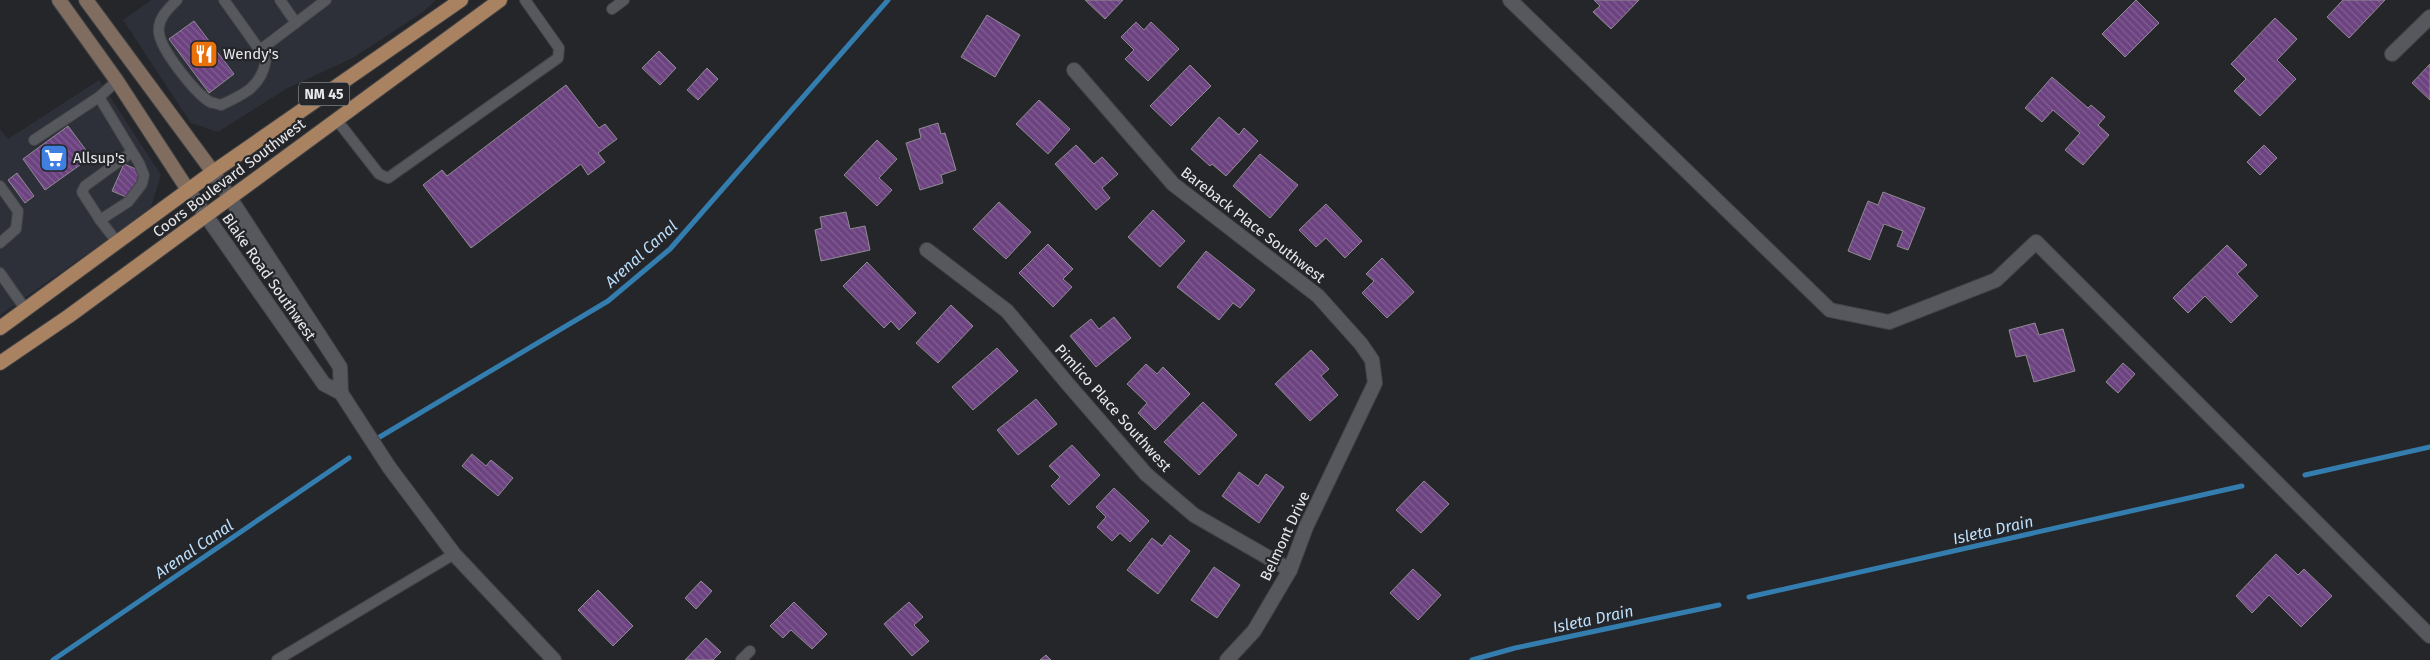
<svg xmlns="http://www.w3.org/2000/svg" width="2430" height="660" font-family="'Fira Sans',sans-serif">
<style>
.built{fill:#2d2f39}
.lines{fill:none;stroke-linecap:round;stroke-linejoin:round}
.stream{stroke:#347daf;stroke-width:5}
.building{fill:url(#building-back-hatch);stroke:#8f8c91}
.service-casing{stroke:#424347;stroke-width:12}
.minor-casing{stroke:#424347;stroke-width:16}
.tertiary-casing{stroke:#424347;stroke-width:16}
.secondary-casing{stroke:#424347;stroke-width:16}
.primary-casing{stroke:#424347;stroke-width:16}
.service{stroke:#57585d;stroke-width:10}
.minor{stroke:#57585d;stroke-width:14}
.tertiary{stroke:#57585d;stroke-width:14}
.secondary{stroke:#806d5f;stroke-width:14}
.primary{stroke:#a98261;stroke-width:14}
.labels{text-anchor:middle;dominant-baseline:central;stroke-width:4.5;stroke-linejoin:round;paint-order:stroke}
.shield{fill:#25262a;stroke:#adaeb1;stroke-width:1}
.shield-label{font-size:14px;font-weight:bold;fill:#e7e8eb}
.poi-label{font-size:15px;fill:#e7e8eb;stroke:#25262a;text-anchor:start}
.street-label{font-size:15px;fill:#e7e8eb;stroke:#25262a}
.water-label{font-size:16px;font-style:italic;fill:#bbdffc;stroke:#25262a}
</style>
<defs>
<pattern id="building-back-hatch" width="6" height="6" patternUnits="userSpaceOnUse" patternTransform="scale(1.25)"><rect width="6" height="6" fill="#6c4380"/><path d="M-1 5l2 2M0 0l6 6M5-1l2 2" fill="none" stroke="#815e92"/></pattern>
</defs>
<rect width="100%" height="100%" fill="#25262a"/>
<g class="built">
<polygon points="151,0 436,0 423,12 353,58 286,89 218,132 191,123 123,20"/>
<polygon points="99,80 161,175 150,210 0,315 0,129 8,139"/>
</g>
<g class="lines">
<g class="stream">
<polyline points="378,438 608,301 670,249 888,0"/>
<polyline points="2305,475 2430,447"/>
<polyline points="1749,597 2242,486"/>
<polyline points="53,660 349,458"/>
<polyline points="1472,660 1515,648 1719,605"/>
</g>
</g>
<g class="building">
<polygon points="1085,0 1123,0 1105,19"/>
<polygon points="1594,0 1639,0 1611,29 1593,12 1600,6"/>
<polygon points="2136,0 2159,23 2125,57 2102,34"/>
<polygon points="2343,0 2385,0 2349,38 2327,17"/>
<polygon points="987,15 1020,35 995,77 961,57"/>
<polygon points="2275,18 2297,39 2277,60 2296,79 2260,116 2234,91 2246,79 2231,64"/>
<polygon points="194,21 234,74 209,93 169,39"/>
<polygon points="1136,22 1144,30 1151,22 1179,49 1148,81 1125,59 1134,50 1121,37"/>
<polygon points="659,51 676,68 660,85 642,68"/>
<polygon points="2430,64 2430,100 2412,83"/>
<polygon points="1190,65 1211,86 1171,126 1150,106"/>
<polygon points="707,68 718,79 698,100 687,90"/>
<polygon points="2052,77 2088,108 2091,105 2105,117 2098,125 2109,135 2083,165 2065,150 2080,133 2053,110 2042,122 2025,108"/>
<polygon points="566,85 599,128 605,124 617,139 598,153 605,162 588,175 581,164 471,248 423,185 442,170 447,176"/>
<polygon points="1039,100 1070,129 1048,154 1016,124"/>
<polygon points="1219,117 1239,135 1244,128 1258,141 1226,176 1212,164 1210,166 1191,149"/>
<polygon points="938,123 941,134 945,133 956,170 941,175 943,183 920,190 906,143 921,138 919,129"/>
<polygon points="68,126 91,157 45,190 23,159"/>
<polygon points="877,140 897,159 879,178 892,190 877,206 844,175"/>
<polygon points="1076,145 1094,164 1102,157 1118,174 1102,188 1110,198 1096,210 1055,164"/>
<polygon points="2264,145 2277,158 2260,175 2247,162"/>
<polygon points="1260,154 1298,185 1270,218 1233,186"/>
<polygon points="124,164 143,172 131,199 112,191"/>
<polygon points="17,173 34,196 25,203 8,180"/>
<polygon points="1883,192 1925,208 1908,250 1897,246 1903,231 1884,224 1870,260 1848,251 1868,201 1878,205"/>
<polygon points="999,202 1031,232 1006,259 973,229"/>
<polygon points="1326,204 1362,241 1345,258 1326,238 1316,247 1299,230"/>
<polygon points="1153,210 1185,241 1160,267 1128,237"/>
<polygon points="846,212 850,229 865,226 870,250 821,261 815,230 822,228 820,217"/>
<polygon points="1048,244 1073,269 1063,279 1072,287 1053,307 1019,273"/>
<polygon points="2227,245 2247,265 2237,274 2258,296 2231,323 2205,296 2188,313 2173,298"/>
<polygon points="1206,251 1255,290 1240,308 1233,303 1219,320 1177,287"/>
<polygon points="1382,258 1414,292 1387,318 1362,293 1374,281 1366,274"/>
<polygon points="867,262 916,313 899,330 891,321 884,328 843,286"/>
<polygon points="951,305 973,326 938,363 916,343"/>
<polygon points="1114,317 1131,338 1096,367 1070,336 1091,319 1099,329"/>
<polygon points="2035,323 2039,335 2063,329 2075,371 2034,382 2026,355 2016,357 2009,330"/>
<polygon points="997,348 1018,371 973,410 952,387"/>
<polygon points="1311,350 1329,369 1321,376 1338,395 1310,421 1275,384"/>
<polygon points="2123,363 2135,374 2118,393 2106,382"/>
<polygon points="1146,364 1157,374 1163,367 1190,394 1155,430 1138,413 1147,403 1127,384"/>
<polygon points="1036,399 1057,424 1018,455 997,430"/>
<polygon points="1203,402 1237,435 1199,475 1164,442"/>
<polygon points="1072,445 1100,475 1069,505 1051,486 1060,477 1049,466"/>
<polygon points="472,454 486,466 491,460 513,478 498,496 462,466"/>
<polygon points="1239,472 1258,486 1266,474 1284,487 1259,523 1222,496"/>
<polygon points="1424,481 1449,504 1421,533 1396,510"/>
<polygon points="1114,488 1149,521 1130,542 1120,533 1112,541 1097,527 1106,517 1096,507"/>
<polygon points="1170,535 1190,551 1158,594 1127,570 1152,538 1162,546"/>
<polygon points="2276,554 2298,575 2304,569 2332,596 2301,627 2269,595 2252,613 2236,596"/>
<polygon points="1214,567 1240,585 1217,618 1191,600"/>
<polygon points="1413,569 1441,595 1418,620 1390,593"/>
<polygon points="701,581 712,591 696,609 685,598"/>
<polygon points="598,590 633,626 613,646 578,610"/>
<polygon points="794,602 827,634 812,649 791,630 783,638 770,626"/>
<polygon points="909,602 923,617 914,625 929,641 912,656 884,624"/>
<polygon points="706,638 721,652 713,660 685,660"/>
<polygon points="1046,655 1051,660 1040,660"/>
</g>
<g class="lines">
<defs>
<g id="service">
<path d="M177 0C168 9 157 19 159 33 161 50 195 93 210 102 213 103 218 104 221 105 245 94 262 86 266 59L224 0"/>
<polyline points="280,0 296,23"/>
<polyline points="612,9 624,0"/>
<polyline points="260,50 326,0"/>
<polyline points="99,97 139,163 144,175 142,184 128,202 100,220 117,242"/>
<polyline points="336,119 379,174 388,178 558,58 559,48 525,0"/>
<polyline points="34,140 99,97 117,81"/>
<polyline points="0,186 18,211 16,229 0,243"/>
<polyline points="100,220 82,192 85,186 132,152"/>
<polyline points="0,273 26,310"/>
<polyline points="277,660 454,554"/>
<polyline points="741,660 750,651"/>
</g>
<g id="minor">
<polyline points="1510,0 1830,310 1889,322 1996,280 2036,242 2430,636"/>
<polyline points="2392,54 2430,17"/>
<polyline points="1074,70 1173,184 1318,296 1361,344 1372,360 1375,383 1306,527 1290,570 1254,631 1227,660"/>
<polyline points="927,250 1007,311 1067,383 1146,474 1194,515 1290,570"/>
</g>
<g id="tertiary">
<polyline points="213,172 340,367 341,393"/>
<polyline points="188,190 324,384 341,393 389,467 454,554 554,660"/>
</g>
<g id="secondary">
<polyline points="59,0 117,81 188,190"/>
<polyline points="86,0 213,172"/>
</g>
<g id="primary">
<polyline points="0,328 213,172 461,0"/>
<polyline points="0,363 69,316 500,0"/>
</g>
</defs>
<use href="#service" class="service-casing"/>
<use href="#minor" class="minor-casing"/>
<use href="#tertiary" class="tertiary-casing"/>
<use href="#secondary" class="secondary-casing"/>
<use href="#primary" class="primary-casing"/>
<use href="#service" class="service"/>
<use href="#minor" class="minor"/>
<use href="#tertiary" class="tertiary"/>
<use href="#secondary" class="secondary"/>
<use href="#primary" class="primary"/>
</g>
<defs>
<symbol id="restaurant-square" viewBox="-11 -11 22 22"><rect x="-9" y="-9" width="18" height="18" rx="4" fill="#e8710a" stroke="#25262a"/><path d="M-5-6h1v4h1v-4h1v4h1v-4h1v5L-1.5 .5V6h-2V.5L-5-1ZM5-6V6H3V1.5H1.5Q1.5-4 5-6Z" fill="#fff"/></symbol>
<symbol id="supermarket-square" viewBox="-11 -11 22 22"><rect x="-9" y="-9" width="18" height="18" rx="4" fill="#3f7fe0" stroke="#25262a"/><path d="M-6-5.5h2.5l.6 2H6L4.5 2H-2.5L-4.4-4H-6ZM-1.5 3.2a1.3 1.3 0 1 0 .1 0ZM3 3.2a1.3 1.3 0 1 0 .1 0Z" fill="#fff"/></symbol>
</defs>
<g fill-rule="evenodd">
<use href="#restaurant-square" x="188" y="38" width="32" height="32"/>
<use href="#supermarket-square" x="38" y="142" width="32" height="32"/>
</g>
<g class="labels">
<rect class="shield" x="299" y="82.5" width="50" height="23" rx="4"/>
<g class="shield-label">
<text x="324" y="94">NM 45</text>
</g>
<g class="poi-label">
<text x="223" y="54">Wendy's</text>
<text x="73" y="158">Allsup's</text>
</g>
<g class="street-label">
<text transform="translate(229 178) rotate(-37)">Coors Boulevard Southwest</text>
<text transform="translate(1253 225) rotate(38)">Bareback Place Southwest</text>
<text transform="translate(269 277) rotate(55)">Blake Road Southwest</text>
<text transform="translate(1113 408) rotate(48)">Pimlico Place Southwest</text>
<text transform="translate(1285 536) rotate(-65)">Belmont Drive</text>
</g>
<g class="water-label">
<text transform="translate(641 254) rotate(-42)">Arenal Canal</text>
<text transform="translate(1993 530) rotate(-13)">Isleta Drain</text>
<text transform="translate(194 549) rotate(-34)">Arenal Canal</text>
<text transform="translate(1593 619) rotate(-12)">Isleta Drain</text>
</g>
</g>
</svg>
